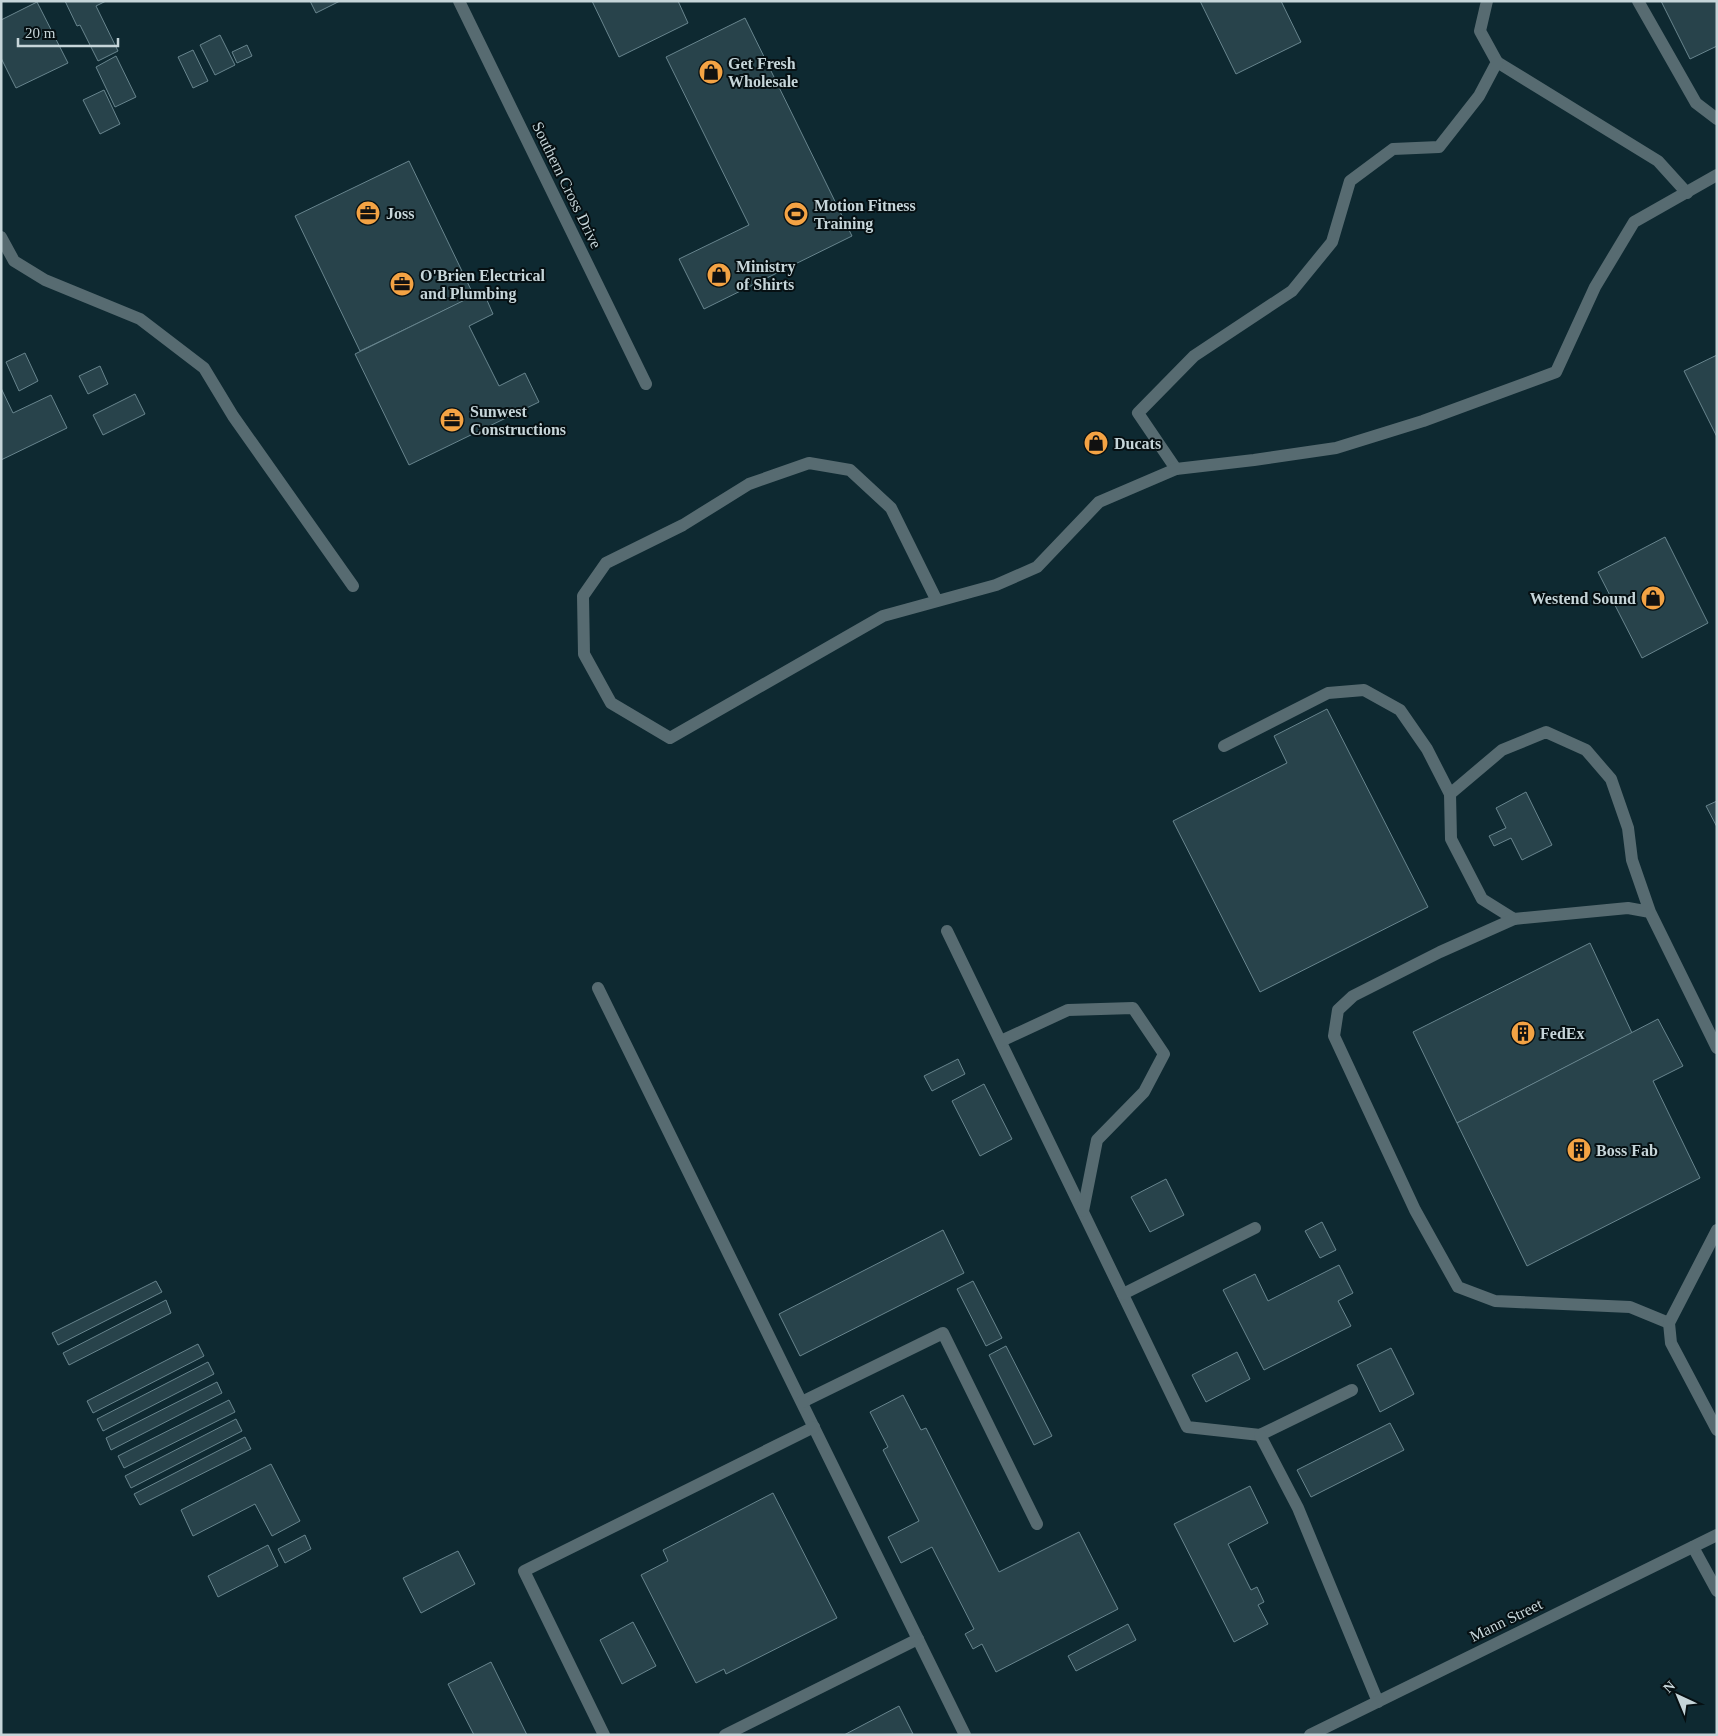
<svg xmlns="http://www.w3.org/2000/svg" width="1718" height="1736" font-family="Georgia,serif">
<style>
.building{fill:#28434b;stroke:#68858e}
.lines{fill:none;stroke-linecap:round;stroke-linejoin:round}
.minor{stroke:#576b71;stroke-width:12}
.labels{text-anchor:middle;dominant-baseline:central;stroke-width:4;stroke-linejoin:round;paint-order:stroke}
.poi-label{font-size:16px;font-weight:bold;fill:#c6d5d9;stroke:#061013;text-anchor:start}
.street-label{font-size:16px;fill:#c6d5d9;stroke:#061013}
</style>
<rect width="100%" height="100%" fill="#0e2931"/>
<g class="building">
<polygon points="65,1 106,1 96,6 118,51 98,61 80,25 77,26"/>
<polygon points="310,1 340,1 316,13"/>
<polygon points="592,1 678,1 688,23 619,57"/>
<polygon points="1200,1 1281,1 1301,42 1236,74"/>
<polygon points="1661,1 1717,1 1717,46 1690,59"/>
<polygon points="37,2 68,63 16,88 1,58 1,20"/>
<polygon points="745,18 852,236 704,309 679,259 749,225 666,57"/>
<polygon points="220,35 235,65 215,75 200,45"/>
<polygon points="247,45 252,56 237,63 232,52"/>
<polygon points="193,50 208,81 193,88 178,57"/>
<polygon points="116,56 136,97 115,107 96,67"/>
<polygon points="104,90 120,124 100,134 83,100"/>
<polygon points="409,161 474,296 360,351 295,216"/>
<polygon points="483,291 493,314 469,326 499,386 525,373 539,402 409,465 355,354"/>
<polygon points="25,353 38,381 19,391 6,362"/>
<polygon points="1717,355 1717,437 1684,371"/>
<polygon points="100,366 108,384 88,394 79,376"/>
<polygon points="1,388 13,413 51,395 67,428 1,460"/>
<polygon points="135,394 145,414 103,435 93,415"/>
<polygon points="1665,537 1708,623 1642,658 1598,572"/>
<polygon points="1327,709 1428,907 1260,992 1173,821 1287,763 1274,736"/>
<polygon points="1526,792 1552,845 1522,860 1511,838 1494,846 1489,836 1506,828 1496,808"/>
<polygon points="1717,801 1717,827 1706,806"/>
<polygon points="1590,943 1632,1033 1457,1123 1413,1032"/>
<polygon points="1658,1019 1683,1066 1653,1081 1700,1178 1527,1266 1457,1123"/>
<polygon points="958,1059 965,1074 932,1091 924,1076"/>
<polygon points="984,1084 1012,1139 980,1156 952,1101"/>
<polygon points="1166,1179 1184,1215 1150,1232 1131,1197"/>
<polygon points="1322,1222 1336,1250 1320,1258 1305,1231"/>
<polygon points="943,1230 964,1273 800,1356 779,1314"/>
<polygon points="1339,1265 1353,1293 1338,1301 1351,1326 1264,1370 1223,1290 1255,1274 1268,1301"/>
<polygon points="156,1281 162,1292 58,1345 52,1333"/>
<polygon points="973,1281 1002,1338 986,1346 957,1289"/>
<polygon points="166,1300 171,1313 69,1365 63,1353"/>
<polygon points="198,1344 204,1356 93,1413 87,1401"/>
<polygon points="1006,1346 1052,1436 1034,1445 989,1355"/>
<polygon points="1391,1348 1414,1394 1380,1412 1357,1365"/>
<polygon points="1237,1352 1250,1379 1206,1402 1192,1375"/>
<polygon points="208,1362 214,1374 103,1431 97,1419"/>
<polygon points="217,1382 222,1393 111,1450 106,1438"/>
<polygon points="903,1395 921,1430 926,1428 999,1572 1079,1532 1118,1609 996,1672 982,1644 973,1649 965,1634 974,1629 932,1547 901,1563 888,1537 919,1521 883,1450 888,1447 870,1412"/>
<polygon points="229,1400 235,1412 124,1468 118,1456"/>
<polygon points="236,1419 242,1431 131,1488 125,1476"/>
<polygon points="1390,1423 1404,1450 1311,1497 1297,1470"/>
<polygon points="245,1437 251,1449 140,1505 134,1494"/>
<polygon points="271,1464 300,1521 272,1536 255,1504 193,1536 181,1510"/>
<polygon points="1250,1486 1268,1523 1228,1544 1251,1590 1257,1587 1264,1602 1258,1605 1268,1624 1234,1642 1174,1524"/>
<polygon points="773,1493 837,1618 726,1674 724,1669 696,1683 641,1575 668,1561 663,1550"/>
<polygon points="305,1535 311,1549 285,1563 278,1549"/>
<polygon points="268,1545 278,1566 218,1597 208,1576"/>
<polygon points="458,1551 475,1584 421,1613 403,1578"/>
<polygon points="633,1622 656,1666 622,1684 600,1640"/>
<polygon points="1128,1624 1136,1640 1076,1671 1068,1656"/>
<polygon points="491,1662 527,1735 474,1735 448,1684"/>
<polygon points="899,1706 913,1734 844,1735"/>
</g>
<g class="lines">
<g class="minor">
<polyline points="459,1 646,384"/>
<polyline points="1638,1 1696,103 1717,119"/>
<polyline points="1497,62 1658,161 1687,193"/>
<polyline points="1,237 14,261 45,280 140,319 204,368 233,416 353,586"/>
<polyline points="1176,469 1138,413 1194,356 1292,291 1332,242 1350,181 1393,149 1439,147 1479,96 1497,62 1480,31 1487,1"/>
<polyline points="937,601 891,508 850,470 809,463 749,484 683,525 606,563 583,596 584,654 611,703 670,738 883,616 996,585 1037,567 1099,502 1176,469 1254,460 1336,448 1423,421 1556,372 1595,287 1634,222 1717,175"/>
<polyline points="1224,746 1328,693 1364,690 1400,710 1427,749 1450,794"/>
<polyline points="1650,912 1628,908 1514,919 1482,899 1451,839 1450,794 1502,750 1546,732 1586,750 1611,779 1628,828 1632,860 1650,912 1717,1048"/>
<polyline points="1514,919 1440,952 1353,996 1338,1010 1334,1036 1415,1210 1458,1287 1495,1301 1630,1307 1669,1323"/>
<polyline points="947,931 1187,1427 1260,1435 1352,1390"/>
<polyline points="598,988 965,1735"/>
<polyline points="1001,1041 1068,1010 1133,1008 1164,1054 1144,1092 1097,1140 1083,1211"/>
<polyline points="1717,1230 1669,1323 1671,1343 1717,1430"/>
<polyline points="1123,1294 1255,1228"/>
<polyline points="802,1402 943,1333 1037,1524"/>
<polyline points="1260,1435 1298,1508 1378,1702"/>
<polyline points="1693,1547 1717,1591"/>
<polyline points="604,1735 524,1571 814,1427"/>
<polyline points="725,1735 918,1639"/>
<polyline points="1310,1735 1717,1535"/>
</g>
</g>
<defs>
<symbol id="shop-disc" viewBox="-11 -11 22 22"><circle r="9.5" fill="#f4a344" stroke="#061013"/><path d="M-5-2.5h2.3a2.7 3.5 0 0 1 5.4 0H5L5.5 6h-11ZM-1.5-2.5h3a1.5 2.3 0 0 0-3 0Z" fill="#111"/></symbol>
<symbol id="office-disc" viewBox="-11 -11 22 22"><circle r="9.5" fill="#f4a344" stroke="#061013"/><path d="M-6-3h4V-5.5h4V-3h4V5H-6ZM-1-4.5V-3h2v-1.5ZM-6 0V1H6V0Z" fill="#111"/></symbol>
<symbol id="stadium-disc" viewBox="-11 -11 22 22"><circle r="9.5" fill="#f4a344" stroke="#061013"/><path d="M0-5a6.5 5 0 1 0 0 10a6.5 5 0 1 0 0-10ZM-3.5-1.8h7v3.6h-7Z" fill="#111"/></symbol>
<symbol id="building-disc" viewBox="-11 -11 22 22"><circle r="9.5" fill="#f4a344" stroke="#061013"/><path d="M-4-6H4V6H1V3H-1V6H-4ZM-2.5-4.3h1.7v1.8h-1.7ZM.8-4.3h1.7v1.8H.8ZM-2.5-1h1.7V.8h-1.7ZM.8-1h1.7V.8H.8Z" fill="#111"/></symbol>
</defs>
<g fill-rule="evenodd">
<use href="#shop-disc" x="697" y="58" width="28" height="28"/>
<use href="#office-disc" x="354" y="199" width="28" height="28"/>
<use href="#stadium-disc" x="782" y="200" width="28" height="28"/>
<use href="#shop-disc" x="705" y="261" width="28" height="28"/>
<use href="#office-disc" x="388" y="270" width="28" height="28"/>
<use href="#office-disc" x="438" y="406" width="28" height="28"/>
<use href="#shop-disc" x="1082" y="429" width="28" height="28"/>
<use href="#shop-disc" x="1639" y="584" width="28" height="28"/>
<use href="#building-disc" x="1509" y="1019" width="28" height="28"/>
<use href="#building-disc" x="1565" y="1136" width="28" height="28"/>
</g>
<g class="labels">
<g class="poi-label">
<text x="728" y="63">Get Fresh<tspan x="728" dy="18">Wholesale</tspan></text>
<text x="814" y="205">Motion Fitness<tspan x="814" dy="18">Training</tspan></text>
<text x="386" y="213">Joss</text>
<text x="736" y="266">Ministry<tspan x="736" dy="18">of Shirts</tspan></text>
<text x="420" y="275">O'Brien Electrical<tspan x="420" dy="18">and Plumbing</tspan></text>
<text x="470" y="411">Sunwest<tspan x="470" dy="18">Constructions</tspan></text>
<text x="1114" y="443">Ducats</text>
<text x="1636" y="598" text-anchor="end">Westend Sound</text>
<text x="1540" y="1033">FedEx</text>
<text x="1596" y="1150">Boss Fab</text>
</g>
<g class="street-label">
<text transform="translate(567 185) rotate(64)">Southern Cross Drive</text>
<text transform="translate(1506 1620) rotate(-26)">Mann Street</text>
</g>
</g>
<rect width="1718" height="1736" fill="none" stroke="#c6d5d9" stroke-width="5"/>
<g transform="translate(1678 1696) rotate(316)" stroke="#061013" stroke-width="4" paint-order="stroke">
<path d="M0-4L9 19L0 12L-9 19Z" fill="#c6d5d9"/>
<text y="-8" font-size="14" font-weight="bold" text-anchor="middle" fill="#c6d5d9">N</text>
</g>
<path d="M18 38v8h100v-8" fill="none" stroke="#c6d5d9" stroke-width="2.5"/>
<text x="25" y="38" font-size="15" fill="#c6d5d9" stroke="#061013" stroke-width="4" paint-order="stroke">20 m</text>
</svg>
